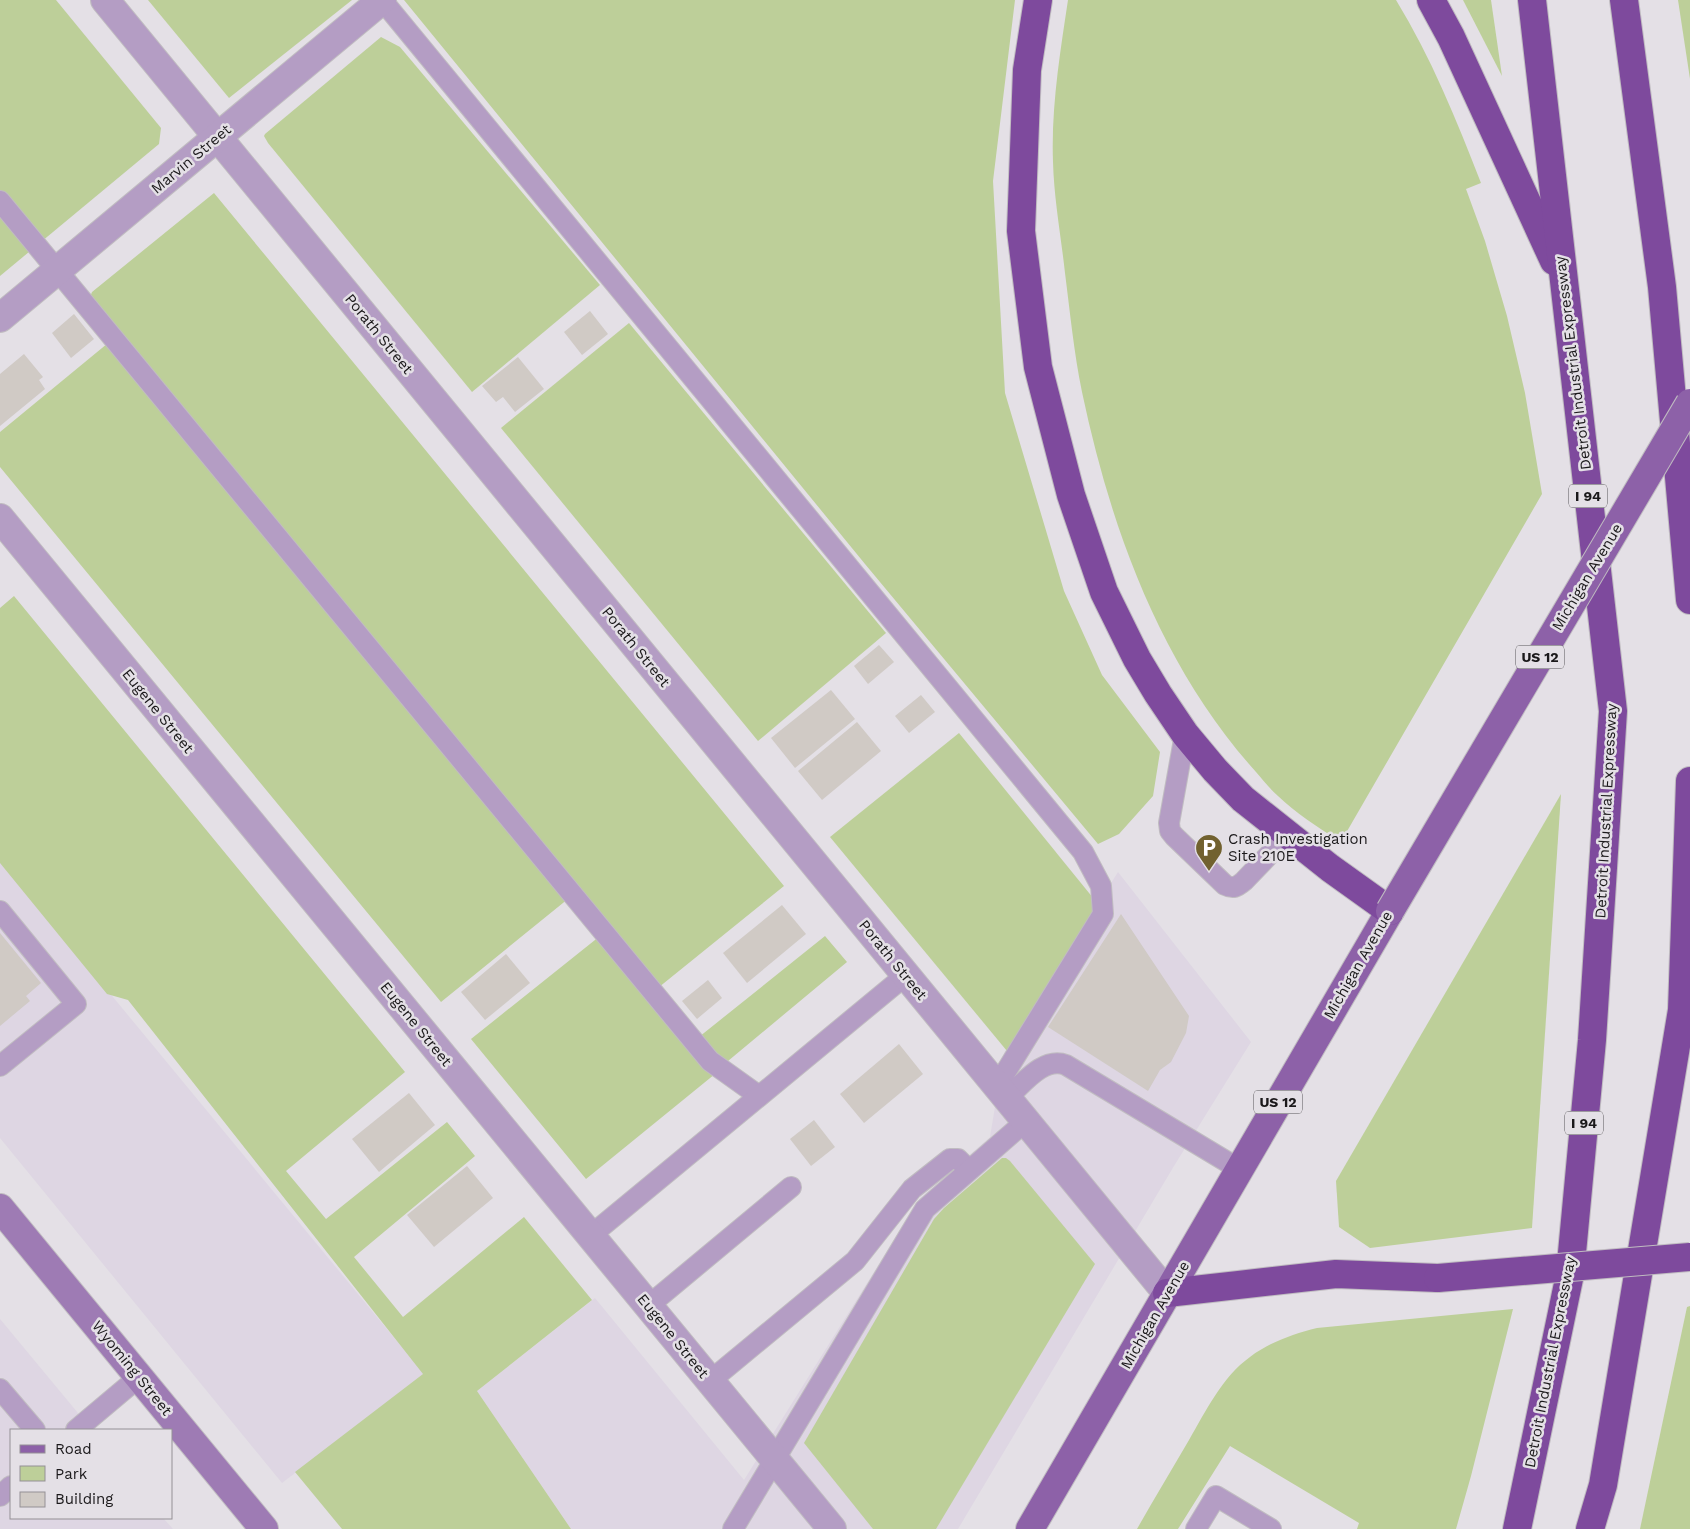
<svg xmlns="http://www.w3.org/2000/svg" width="1690" height="1529" font-family="'Work Sans',sans-serif">
<style>
.built{fill:#ded6e3}
.green{fill:#bdcf99}
.building{fill:#d0cac5}
.lines{fill:none;stroke-linecap:round;stroke-linejoin:round}
.lane-casing{stroke:#c0bcc1;stroke-width:22}
.street-casing{stroke:#c0bcc1;stroke-width:30}
.secondary-casing{stroke:#c0bcc1;stroke-width:30}
.primary-casing{stroke:#c0bcc1;stroke-width:30}
.highway-casing{stroke:#c0bcc1;stroke-width:30}
.lane{stroke:#b49dc4;stroke-width:20}
.street{stroke:#b49dc4;stroke-width:28}
.secondary{stroke:#9e7bb4;stroke-width:28}
.primary{stroke:#8d61a8;stroke-width:28}
.highway{stroke:#7e4a9d;stroke-width:28}
.primary-bridge-casing{stroke:#c0bcc1;stroke-width:30;stroke-linecap:butt}
.highway-bridge-casing{stroke:#c0bcc1;stroke-width:30;stroke-linecap:butt}
.primary-bridge{stroke:#8d61a8;stroke-width:28}
.highway-bridge{stroke:#7e4a9d;stroke-width:28}
.labels{text-anchor:middle;dominant-baseline:central;stroke-width:5;stroke-linejoin:round;paint-order:stroke}
.shield{fill:#e4e0e6;stroke:#575558;stroke-width:1}
.shield-label{font-size:14px;font-weight:bold;fill:#1b191b}
.street-label{font-size:15px;fill:#1b191b;stroke:#e4e0e6}
.poi-label{font-size:15px;fill:#1b191b;stroke:#e4e0e6;text-anchor:start}
</style>
<rect width="100%" height="100%" fill="#e4e0e6"/>
<g class="built">
<polygon points="0,860 424,1374 282,1483 0,1138"/>
<polygon points="1118,872 1251,1042 1174,1166 958,1529 571,1529 477,1391 595,1298 744,1480 920,1198 990,1137 1004,1053"/>
<polygon points="0,1319 92,1430 11,1430 11,1518 163,1518 173,1529 0,1529"/>
</g>
<g class="green">
<polygon points="0,0 56,0 161,128 159,144 0,276"/>
<polygon points="148,0 352,0 229,98"/>
<polygon points="404,0 1015,0 993,181 1005,393 1064,591 1102,675 1160,752 1153,796 1119,834 1098,844 865,564"/>
<path d="M1068 0H1396C1431 57 1457 121 1481 183L1466 189 1485 241 1507 316 1525 393 1542 494 1346 833 1338 840C1317 827 1296 813 1278 796 1270 789 1263 780 1256 772 1161 666 1111 530 1082 392 1074 353 1070 312 1065 273 1061 236 1054 199 1053 162 1051 108 1060 53 1068 0Z"/>
<polygon points="1463,0 1491,0 1502,76"/>
<polygon points="1678,0 1690,0 1690,79"/>
<polygon points="381,37 400,47 600,285 472,392 268,143 264,136 265,134"/>
<polygon points="214,193 784,886 648,996 689,1045 825,936 847,962 728,1061 715,1074 586,1179 471,1039 610,928 579,890 441,1002 0,467 0,432 119,334 90,297 92,292"/>
<polygon points="629,323 886,633 758,741 501,428"/>
<polygon points="14,596 405,1072 286,1171 326,1219 447,1122 475,1156 354,1257 403,1317 524,1217 592,1300 477,1391 571,1529 342,1529 295,1472 423,1374 128,1000 107,994 0,863 0,608"/>
<polygon points="959,733 1098,904 1007,1051 830,837"/>
<polygon points="1561,794 1532,1228 1370,1248 1339,1227 1336,1181"/>
<polygon points="1002,1158 1006,1158 1010,1161 1095,1264 936,1529 873,1529 804,1443 934,1219 944,1208"/>
<polygon points="1690,1306 1690,1529 1640,1529 1687,1307"/>
<path d="M1513 1309 1471 1476 1456 1529H1357L1359 1523 1230 1446 1178 1529H1137C1154 1499 1172 1469 1189 1440 1206 1411 1222 1377 1250 1357 1270 1342 1293 1334 1317 1328Z"/>
</g>
<g class="building">
<polygon points="590,311 608,334 582,355 564,332"/>
<polygon points="74,314 94,339 71,358 52,333"/>
<polygon points="24,354 43,377 39,380 45,389 0,426 0,374"/>
<polygon points="518,357 544,389 515,412 503,397 496,402 482,386"/>
<polygon points="879,645 894,662 868,684 854,666"/>
<polygon points="831,690 855,719 795,768 771,738"/>
<polygon points="921,695 935,712 909,733 895,716"/>
<polygon points="857,722 881,751 822,800 798,771"/>
<polygon points="782,905 806,934 747,983 723,953"/>
<polygon points="1121,914 1189,1016 1186,1033 1171,1062 1160,1070 1148,1091 1048,1027"/>
<polygon points="0,933 41,983 26,996 30,1001 0,1026"/>
<polygon points="506,954 530,983 485,1020 461,992"/>
<polygon points="708,980 722,998 697,1019 682,1001"/>
<polygon points="899,1044 923,1074 864,1123 840,1094"/>
<polygon points="409,1093 435,1125 379,1172 352,1139"/>
<polygon points="814,1120 835,1147 811,1166 790,1139"/>
<polygon points="467,1166 493,1198 434,1247 407,1215"/>
</g>
<g class="lines">
<defs>
<g id="lane">
<polyline points="382,0 1083,852 1101,886 1103,914 997,1086"/>
<polyline points="0,201 710,1061 759,1096"/>
<path d="M1185 734 1169 823 1170 831 1174 836 1225 885C1233 889 1237 887 1244 881L1288 835"/>
<polyline points="0,911 76,1004 0,1066"/>
<path d="M1007 1098C1022 1085 1043 1056 1066 1065L1239 1169"/>
<polyline points="590,1236 906,975"/>
<polyline points="648,1306 791,1187"/>
<polyline points="710,1381 855,1261 912,1189 950,1159 958,1159 969,1170"/>
<polyline points="0,1389 35,1430"/>
<polyline points="76,1430 139,1377"/>
<polyline points="0,1496 11,1486"/>
<polyline points="733,1529 925,1209 1026,1121"/>
<polyline points="1196,1529 1216,1496 1271,1529"/>
</g>
<g id="street">
<polyline points="105,0 1167,1293"/>
<polyline points="0,318 382,0"/>
<polyline points="0,518 832,1529"/>
</g>
<polyline id="secondary" points="0,1208 264,1529"/>
<polyline id="primary" points="1030,1529 1390,911"/>
<g id="highway">
<polyline points="1038,0 1027,70 1021,231 1038,367 1071,495 1104,592 1137,659 1158,694 1185,734 1215,770 1243,799 1330,868 1390,911"/>
<polyline points="1431,0 1451,37 1554,261"/>
<polyline points="1624,0 1662,287 1690,600"/>
<polyline points="1167,1293 1336,1274 1438,1278"/>
<polyline points="1517,1529 1570,1274 1592,1040 1613,711 1532,0"/>
<polyline points="1590,1529 1603,1485 1682,1010 1690,781"/>
</g>
</defs>
<use href="#lane" class="lane-casing"/>
<use href="#street" class="street-casing"/>
<use href="#secondary" class="secondary-casing"/>
<use href="#primary" class="primary-casing"/>
<use href="#highway" class="highway-casing"/>
<use href="#lane" class="lane"/>
<use href="#street" class="street"/>
<use href="#secondary" class="secondary"/>
<use href="#primary" class="primary"/>
<use href="#highway" class="highway"/>
<defs>
<polyline id="primary-bridge" points="1390,911 1690,403"/>
<polyline id="highway-bridge" points="1438,1278 1690,1257"/>
</defs>
<use href="#primary-bridge" class="primary-bridge-casing"/>
<use href="#highway-bridge" class="highway-bridge-casing"/>
<use href="#primary-bridge" class="primary-bridge"/>
<use href="#highway-bridge" class="highway-bridge"/>
</g>
<defs>
<symbol id="parking-pin" viewBox="-11 -11 22 30"><path d="M0 17L-7.5 6A9.5 9.5 0 1 1 7.5 6Z" fill="#71612f" stroke="#e4e0e6"/><path d="M-3.5-5.5H1a3.5 3.5 0 0 1 0 7H-1V5.5H-3.5ZM-1-3.4V-.6H.8a1.4 1.4 0 0 0 0-2.8Z" fill="#fff"/></symbol>
</defs>
<g fill-rule="evenodd">
<use href="#parking-pin" x="1193" y="832" width="32" height="43"/>
</g>
<g class="labels">
<g class="shield">
<rect x="1569" y="484.5" width="38" height="23" rx="4"/>
<rect x="1516" y="645.5" width="48" height="23" rx="4"/>
<rect x="1254" y="1090.5" width="48" height="23" rx="4"/>
<rect x="1565" y="1111.5" width="38" height="23" rx="4"/>
</g>
<g class="shield-label">
<text x="1588" y="496">I 94</text>
<text x="1540" y="657">US 12</text>
<text x="1278" y="1102">US 12</text>
<text x="1584" y="1123">I 94</text>
</g>
<g class="street-label">
<text transform="translate(191 159) rotate(-40)">Marvin Street</text>
<text transform="translate(379 334) rotate(51)">Porath Street</text>
<text transform="translate(1573 363) rotate(-97)">Detroit Industrial Expressway</text>
<text transform="translate(1587 577) rotate(-59)">Michigan Avenue</text>
<text transform="translate(636 647) rotate(51)">Porath Street</text>
<text transform="translate(158 711) rotate(51)">Eugene Street</text>
<text transform="translate(1606 811) rotate(-87)">Detroit Industrial Expressway</text>
<text transform="translate(893 960) rotate(51)">Porath Street</text>
<text transform="translate(1358 965) rotate(-60)">Michigan Avenue</text>
<text transform="translate(416 1024) rotate(51)">Eugene Street</text>
<text transform="translate(1155 1315) rotate(-60)">Michigan Avenue</text>
<text transform="translate(673 1336) rotate(51)">Eugene Street</text>
<text transform="translate(1550 1362) rotate(-79)">Detroit Industrial Expressway</text>
<text transform="translate(132 1368) rotate(51)">Wyoming Street</text>
</g>
<g class="poi-label">
<text x="1228" y="839">Crash Investigation<tspan x="1228" dy="17">Site 210E</tspan></text>
</g>
</g>
<rect x="10" y="1429" width="162" height="90" fill="#e4e0e6" stroke="#949095"/>
<rect x="20" y="1445" width="25" height="8" fill="#8d61a8" stroke="#949095"/>
<text x="55" y="1454" font-size="15" fill="#1b191b">Road</text>
<rect x="20" y="1466" width="25" height="15" fill="#bdcf99" stroke="#949095"/>
<text x="55" y="1479" font-size="15" fill="#1b191b">Park</text>
<rect x="20" y="1492" width="25" height="15" fill="#d0cac5" stroke="#949095"/>
<text x="55" y="1504" font-size="15" fill="#1b191b">Building</text>
</svg>
